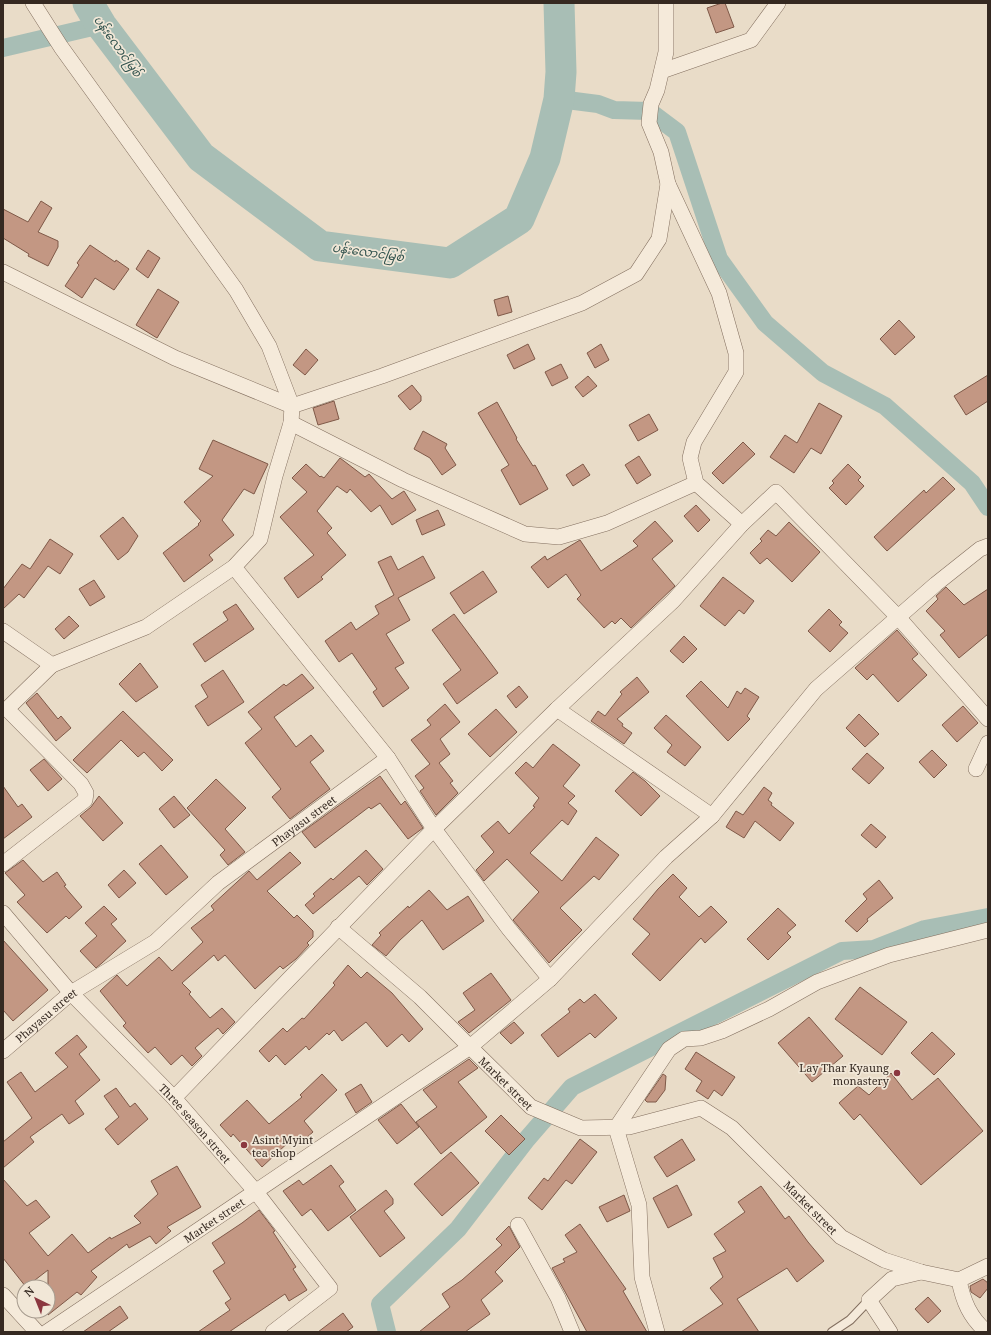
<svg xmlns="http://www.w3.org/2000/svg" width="991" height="1335" font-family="'Noto Serif','Noto Sans Myanmar',serif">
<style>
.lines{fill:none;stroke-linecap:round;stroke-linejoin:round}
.canal{stroke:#a8beb5;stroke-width:18}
.river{stroke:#a8beb5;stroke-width:31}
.building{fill:#c39783;stroke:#7f5948}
.service-casing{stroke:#836f5f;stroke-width:10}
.minor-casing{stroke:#836f5f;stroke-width:16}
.service{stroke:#f5eada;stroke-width:8}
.minor{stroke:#f5eada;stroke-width:15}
.poi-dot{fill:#8b373f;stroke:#f1e7d7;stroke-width:1.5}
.labels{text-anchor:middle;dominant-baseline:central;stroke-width:3.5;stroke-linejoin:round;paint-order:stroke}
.street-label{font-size:11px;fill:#352921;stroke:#f1e7d7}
.poi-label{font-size:11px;fill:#352921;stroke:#f1e7d7;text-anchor:end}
.water-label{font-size:12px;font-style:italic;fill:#32534e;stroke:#f1e7d7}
</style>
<rect width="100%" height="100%" fill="#e9dcc8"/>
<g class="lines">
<g class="canal">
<polyline points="3,48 101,25"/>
<polyline points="559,99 598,104 614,110 649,111 677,132 719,259 765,323 823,373 885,406 972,483 988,507"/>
<polyline points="387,1332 380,1304 458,1229 527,1139 572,1087 842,951 874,949 925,929 988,917"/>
</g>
<polyline class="river" points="88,3 101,25 201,157 320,246 450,263 519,219 545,158 559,99 561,72 559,3"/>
</g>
<g class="building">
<polygon points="722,3 725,3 734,27 716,33 707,8"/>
<polygon points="41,201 52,208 38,232 58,241 58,247 48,266 28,256 29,254 3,238 3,209 28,222"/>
<polygon points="90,245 115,262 116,260 129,269 114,290 95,278 82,298 65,286 79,265 77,263"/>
<polygon points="148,250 160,258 148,278 136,269"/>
<polygon points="158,289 179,302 157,338 136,325"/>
<polygon points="508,296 512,312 498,316 494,300"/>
<polygon points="899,320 915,337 895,355 880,339"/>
<polygon points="528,344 535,359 514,369 507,355"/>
<polygon points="601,344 609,360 595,368 587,353"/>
<polygon points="306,349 318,360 305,375 293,365"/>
<polygon points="561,364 568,378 552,386 545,372"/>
<polygon points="988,375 988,401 966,415 954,396"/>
<polygon points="588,376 597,386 583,397 575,387"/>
<polygon points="412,385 421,396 421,401 410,410 398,396"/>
<polygon points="334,401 339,419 318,425 313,408"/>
<polygon points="497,402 517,438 516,439 533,466 535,465 548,489 520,505 501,470 509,465 478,413"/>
<polygon points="819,403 842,416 821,454 811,448 794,473 770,457 785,435 797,443"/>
<polygon points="649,414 658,430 638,441 629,425"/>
<polygon points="423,431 447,444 445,448 456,465 442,475 430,458 414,449"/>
<polygon points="213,440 268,464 254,494 244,489 222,520 234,535 209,555 213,560 184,582 163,553 199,525 198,524 201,521 184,502 213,476 199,469"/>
<polygon points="743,442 755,454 723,484 712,473"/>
<polygon points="639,456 651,475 637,484 625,465"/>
<polygon points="340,458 365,477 369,474 392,499 404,491 416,510 392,525 380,505 371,512 350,489 347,493 337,486 317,511 332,528 327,533 346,555 321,577 323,579 298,598 284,578 314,555 280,517 307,492 292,478 306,464 320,477 321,476 324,478"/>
<polygon points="583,464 590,475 573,486 566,475"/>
<polygon points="848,464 861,477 858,480 864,486 846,505 829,488 834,483 832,481"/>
<polygon points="943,477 955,489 887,551 874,537 924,490 926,493"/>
<polygon points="696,505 710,520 698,532 684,516"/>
<polygon points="438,510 445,525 422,535 416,520"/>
<polygon points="123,517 138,536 128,552 118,560 100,536"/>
<polygon points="655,521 673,541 652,559 675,586 631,628 621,618 615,624 612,621 604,628 577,599 581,595 566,574 548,588 531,567 545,556 547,560 580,540 601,571 638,546 633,541"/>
<polygon points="789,522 820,552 792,582 767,558 760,564 750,553 762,541 760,539 768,530 776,536"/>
<polygon points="50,539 73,554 60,574 48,566 24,598 19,594 3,609 3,589 22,564 30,569"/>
<polygon points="391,556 398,570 423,556 435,578 398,598 410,620 386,634 404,663 395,668 409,688 383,707 373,692 377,689 352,653 339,662 325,641 351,622 356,630 379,614 375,606 394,595 378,562"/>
<polygon points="483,571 497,592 464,614 450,593"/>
<polygon points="723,577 754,601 744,614 739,610 725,626 700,606"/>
<polygon points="94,580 105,597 90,606 79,589"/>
<polygon points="946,587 964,605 988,589 988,634 959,658 940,635 945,631 926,611 938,599 936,596"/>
<polygon points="236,604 254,629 205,662 193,644 228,620 223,612"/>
<polygon points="829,609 842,622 839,625 848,633 830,652 808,631"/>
<polygon points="454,614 498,673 457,704 443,684 461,670 432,630"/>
<polygon points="69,616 79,626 64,639 55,629"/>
<polygon points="897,630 918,654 912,659 927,675 898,702 873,674 867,680 855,668"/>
<polygon points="684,636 697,649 683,663 670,651"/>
<polygon points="140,663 158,687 136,702 119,684"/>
<polygon points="223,670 244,702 208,726 195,706 208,697 201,685"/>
<polygon points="302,674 314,688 274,717 296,747 311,735 324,751 310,762 330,789 290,819 272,797 281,789 245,743 262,729 248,712 284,684 286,686"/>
<polygon points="637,677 649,692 617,719 623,724 622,726 632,733 624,744 591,721 598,711 605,716 622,694 620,692"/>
<polygon points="701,681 728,708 737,691 741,694 745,688 759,697 747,716 750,719 728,741 686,696"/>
<polygon points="519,686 528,697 516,708 507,696"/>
<polygon points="37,693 58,719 61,716 71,728 56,741 26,703"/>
<polygon points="445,704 460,722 440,739 450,754 439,763 453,781 450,783 458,793 436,815 420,791 424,788 415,776 430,764 411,740 431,725 427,720"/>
<polygon points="963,706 978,723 957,742 942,725"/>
<polygon points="496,709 517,732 490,757 468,734"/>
<polygon points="123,711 173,760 162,771 144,752 138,757 121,740 87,773 73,760"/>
<polygon points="859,714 879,734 865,747 846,728"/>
<polygon points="666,715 701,747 685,766 667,752 672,745 654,728"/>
<polygon points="553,744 580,765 563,786 575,796 568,803 577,811 568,825 562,820 530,853 562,881 596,837 619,855 599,880 594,876 560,908 582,930 549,963 513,920 539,892 507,859 484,881 476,870 494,852 481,836 498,821 509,834 535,807 533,806 539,798 515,773 526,762 533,768"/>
<polygon points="932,750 947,765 934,778 919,762"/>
<polygon points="867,753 884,768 869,784 852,769"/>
<polygon points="44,759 62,779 48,791 30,770"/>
<polygon points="633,772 645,781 660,796 641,816 615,791"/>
<polygon points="380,776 401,805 405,801 423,828 408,839 380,803 371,809 369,807 315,848 302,832"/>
<polygon points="216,779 246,808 225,829 245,852 228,865 220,855 225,850 187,808"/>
<polygon points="3,786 18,807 22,804 32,817 3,839"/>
<polygon points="764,787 772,793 768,800 772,803 771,805 794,823 780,841 755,821 744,838 726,827 736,811 743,815"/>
<polygon points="99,796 123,823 103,841 80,816 91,807"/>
<polygon points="174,796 190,815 174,828 159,809"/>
<polygon points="871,824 886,837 876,848 861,835"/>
<polygon points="161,845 188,877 166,895 139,864"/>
<polygon points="366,850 383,869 367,885 359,876 313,914 305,905 315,896 313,894 331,878 333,880"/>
<polygon points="290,852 301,863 267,891 294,918 297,915 313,931 313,937 307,943 309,945 296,959 283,969 280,966 255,989 225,955 218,961 214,955 182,983 191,992 189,994 210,1018 222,1008 235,1022 223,1034 218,1028 195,1048 202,1056 192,1066 182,1055 171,1065 155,1047 148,1053 123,1026 126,1023 100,991 117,975 127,986 159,957 172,971 203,942 191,928 214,910 211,906 249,871 257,880"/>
<polygon points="23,860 43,882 57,872 66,885 64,886 82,907 69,919 66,916 47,933 17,902 25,895 5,873"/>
<polygon points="124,870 136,883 119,898 108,885"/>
<polygon points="673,874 687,888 679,897 699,917 711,906 727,922 705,943 701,938 660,981 632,954 650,934 633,919 658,889"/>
<polygon points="879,880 893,898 867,919 868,921 857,932 845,921 867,899 863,894"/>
<polygon points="429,890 447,910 468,896 484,921 443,950 422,920 400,940 386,956 372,945 381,935 379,933 408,906 409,908"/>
<polygon points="104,906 117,919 111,924 126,941 102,963 96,968 80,951 97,936 85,923"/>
<polygon points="778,908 796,925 787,933 791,937 768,960 747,939"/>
<polygon points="3,940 48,990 13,1021 3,1010"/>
<polygon points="348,965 361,978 367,972 392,993 423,1029 409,1042 402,1034 387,1047 366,1022 342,1041 334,1030 329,1035 327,1033 309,1050 306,1046 285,1065 276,1055 269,1062 259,1051 283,1028 287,1032 302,1018 304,1019 335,985 333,983"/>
<polygon points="491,973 511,1000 469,1033 458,1022 475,1010 463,993"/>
<polygon points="860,987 907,1022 882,1055 835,1019"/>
<polygon points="595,994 617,1018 595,1038 590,1033 558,1057 541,1035 570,1012 568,1009 580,999 584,1003"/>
<polygon points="809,1017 843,1056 812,1082 778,1043"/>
<polygon points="514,1022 524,1033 511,1044 500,1033"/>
<polygon points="932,1032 955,1054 934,1075 911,1053"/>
<polygon points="77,1035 87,1047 79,1054 100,1080 75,1101 84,1114 69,1124 62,1114 30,1137 34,1142 3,1168 3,1142 32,1118 7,1082 21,1072 35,1092 68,1067 55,1053"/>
<polygon points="696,1052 735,1077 722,1096 714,1090 708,1099 696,1091 702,1081 685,1069"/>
<polygon points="469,1059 478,1068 458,1082 487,1117 441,1154 416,1122 437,1107 423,1090"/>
<polygon points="891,1073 912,1100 938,1078 983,1131 921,1185 860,1114 854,1120 839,1103 858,1086 869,1095"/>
<polygon points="322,1074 337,1090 304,1121 313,1132 298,1145 293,1138 262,1167 233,1134 231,1137 220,1125 247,1100 269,1124 302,1097 300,1095"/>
<polygon points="663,1074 666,1076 665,1090 656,1102 647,1102 645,1100"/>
<polygon points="361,1084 372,1102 356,1113 345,1094"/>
<polygon points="116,1088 130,1107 135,1103 148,1119 118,1145 105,1129 119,1117 104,1096"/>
<polygon points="401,1104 419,1127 397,1144 378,1120"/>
<polygon points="501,1115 525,1139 509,1155 485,1131"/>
<polygon points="580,1139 597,1152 572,1184 566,1180 542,1210 528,1198 544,1178 548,1181"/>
<polygon points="682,1139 695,1160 667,1177 654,1157"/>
<polygon points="451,1152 479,1183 442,1216 414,1184"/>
<polygon points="331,1165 344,1182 339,1186 356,1210 328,1231 311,1209 302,1216 283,1191 299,1180 303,1185"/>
<polygon points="177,1166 201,1207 167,1227 171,1231 156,1244 150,1236 129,1248 127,1244 91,1271 97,1277 81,1295 77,1292 48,1315 48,1270 26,1287 3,1258 3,1179 27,1206 36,1200 50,1217 29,1233 48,1256 72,1234 88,1253 110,1237 111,1239 141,1223 134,1216 158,1194 151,1181"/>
<polygon points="677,1185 692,1215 668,1228 653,1198"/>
<polygon points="761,1186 785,1219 789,1216 808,1242 824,1261 797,1282 787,1268 737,1299 759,1332 681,1332 723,1304 710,1288 723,1277 713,1258 726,1251 714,1234 745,1212 738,1202"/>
<polygon points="386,1190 393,1199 393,1204 384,1211 405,1238 380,1257 350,1217"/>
<polygon points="624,1195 630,1211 607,1222 599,1207"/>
<polygon points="259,1210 275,1231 273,1232 296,1267 293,1269 307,1290 289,1301 285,1294 229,1332 198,1332 230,1310 225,1303 231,1299 213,1271 225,1263 212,1243 242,1223"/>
<polygon points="580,1224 626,1289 623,1291 647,1332 587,1332 552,1268 565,1262 563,1259 577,1252 565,1235"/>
<polygon points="509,1226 520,1247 495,1272 503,1281 481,1300 490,1314 465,1332 419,1332 450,1307 442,1294 462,1280 502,1245 496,1239"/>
<polygon points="983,1279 988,1283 988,1288 980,1298 971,1292 970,1286"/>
<polygon points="928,1297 941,1311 928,1323 915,1309"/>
<polygon points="120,1306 128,1318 108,1332 83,1332"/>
<polygon points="343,1313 353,1327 346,1332 318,1332"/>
</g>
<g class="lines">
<defs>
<polyline id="service" points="832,1332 850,1320 869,1300"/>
<g id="minor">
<polyline points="33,3 61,47 236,290 269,346 292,406 291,423 275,476 260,539 234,567 388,758 434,829 509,929 550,979"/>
<polyline points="666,3 666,52 657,90 651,104 649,123 661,152 668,184 719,293 736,353 736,372 694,442 690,458 696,483 742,524"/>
<polyline points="662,71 751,40 778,3"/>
<polyline points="3,272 175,358 292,406 382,376 582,303 636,274 659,239 668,184"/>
<polyline points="291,423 403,480 525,534 559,537 607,523 696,483"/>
<polyline points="3,631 52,665 146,627 234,567"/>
<polyline points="557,709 712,816"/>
<polyline points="976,769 988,743"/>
<polyline points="3,864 85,800 86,793 81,784 7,709 52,665"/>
<path id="s1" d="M3 913 71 993 174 1098 256 1192 330 1288 273 1332"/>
<polyline points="338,927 420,997 470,1047 550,979 666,857 712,816 816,689 936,584 980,549 988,546"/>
<path id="s2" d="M3 1051 71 993 155 942 218 883 388 758"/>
<polyline points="174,1098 434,829 557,709 673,601 742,524 776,492 898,617 988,719"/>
<polyline points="518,1225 558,1298 572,1332"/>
<path d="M959 1280C963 1301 970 1318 987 1332"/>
<polyline points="3,1295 37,1332"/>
<path id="s3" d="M47 1332 470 1047 531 1107 581 1128 629 1127 701 1108 732 1128 841 1237 884 1260 921 1272 959 1280 988 1266"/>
<polyline points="657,1332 642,1277 639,1205 616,1128 669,1049 684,1039 701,1038 722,1031 769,1009 817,982 889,955 988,930"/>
<polyline points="890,1332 869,1300 892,1279 921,1272"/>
</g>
</defs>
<use href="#service" class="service-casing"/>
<use href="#minor" class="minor-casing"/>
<use href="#service" class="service"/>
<use href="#minor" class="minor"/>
</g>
<g class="poi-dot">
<circle cx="897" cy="1073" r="4"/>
<circle cx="244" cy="1145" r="4"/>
</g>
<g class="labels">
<g class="street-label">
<text stroke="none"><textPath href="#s2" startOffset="380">Phayasu street</textPath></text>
<text stroke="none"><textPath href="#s2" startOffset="56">Phayasu street</textPath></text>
<text stroke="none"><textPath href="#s3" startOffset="561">Market street</textPath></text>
<text stroke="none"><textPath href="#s1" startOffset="285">Three season street</textPath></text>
<text stroke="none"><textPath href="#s3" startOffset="921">Market street</textPath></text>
<text stroke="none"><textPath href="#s3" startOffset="201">Market street</textPath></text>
</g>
<g class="poi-label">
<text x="889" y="1067">Lay Thar Kyaung<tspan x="889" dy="13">monastery</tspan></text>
<text x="252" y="1139" text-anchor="start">Asint Myint<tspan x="252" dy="13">tea shop</tspan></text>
</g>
<g class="water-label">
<text transform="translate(118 46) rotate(54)">ပန်းလောင်မြစ်</text>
<text transform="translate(368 252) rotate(8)">ပန်းလောင်မြစ်</text>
</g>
</g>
<rect width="991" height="1335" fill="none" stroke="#352921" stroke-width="8"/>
<g transform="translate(36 1299) rotate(317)"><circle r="19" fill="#f1e7d7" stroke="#a69b8e"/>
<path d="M0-3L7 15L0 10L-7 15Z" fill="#8b373f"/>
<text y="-6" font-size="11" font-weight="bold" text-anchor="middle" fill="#352921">N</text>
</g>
</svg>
